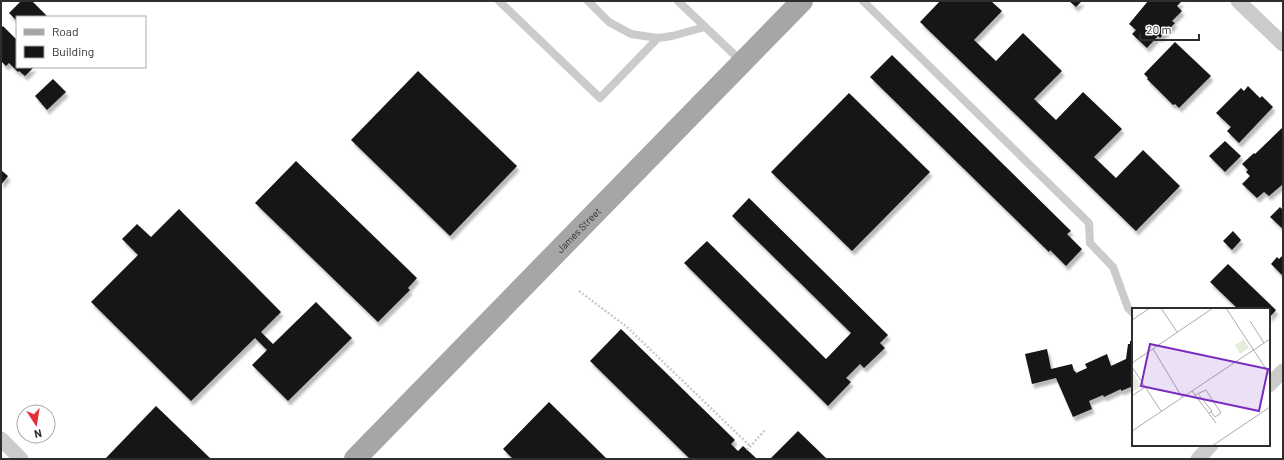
<svg xmlns="http://www.w3.org/2000/svg" width="1284" height="460" font-family="Barlow,sans-serif">
<style>
.building{fill:#151515;filter:url(#shadow)}
.lines{fill:none;stroke-linecap:round;stroke-linejoin:round}
.path{stroke:#cbcbcb;stroke-width:2.5;stroke-dasharray:2 2;stroke-linecap:butt}
.lane{stroke:#cbcbcb;stroke-width:8}
.street{stroke:#cbcbcb;stroke-width:15}
.primary{stroke:#a6a6a6;stroke-width:22}
.labels{text-anchor:middle;dominant-baseline:central;stroke-width:4;stroke-linejoin:round;paint-order:stroke}
.street-label{font-size:10px;fill:#2e2e2e;stroke:#fff}
.inset-road{fill:none;stroke:#ababab;stroke-width:1}
.view{fill:#7b2cbf;fill-opacity:0.15;stroke:#7b2cbf;stroke-width:2}
.inset-edge{fill:none;stroke:#2e2e2e;stroke-width:2}
</style>
<defs>
<filter id="shadow"><feDropShadow dx="2.5" dy="4.5" stdDeviation="1" flood-color="#0004"/></filter>
</defs>
<rect width="100%" height="100%" fill="#fff"/>
<g class="building">
<polygon points="21,1 32,1 48,17 17,17 17,21 9,13"/>
<polygon points="940,1 991,1 1002,11 974,40 996,61 1023,33 1062,71 1034,99 1056,120 1083,92 1122,129 1094,157 1116,178 1143,150 1180,186 1136,231 920,22"/>
<polygon points="1069,1 1082,1 1076,7"/>
<polygon points="1148,1 1180,1 1181,2 1177,6 1182,11 1172,21 1175,23 1160,38 1158,36 1147,48 1132,34 1136,30 1129,24"/>
<polygon points="3,26 17,40 17,67 34,67 25,76 19,71 18,72 9,63 6,66 1,61 1,28"/>
<polygon points="1175,42 1211,76 1179,108 1175,104 1173,105 1147,79 1148,78 1144,74"/>
<polygon points="892,55 1071,231 1067,234 1082,249 1066,266 1050,250 1049,252 870,77"/>
<polygon points="418,71 517,166 450,236 351,140"/>
<polygon points="53,79 66,92 47,110 35,96"/>
<polygon points="1248,86 1260,98 1262,96 1273,107 1239,143 1227,131 1231,127 1216,113 1241,88 1244,91"/>
<polygon points="849,93 930,172 852,251 771,172"/>
<polygon points="1283,127 1283,184 1269,196 1264,192 1257,198 1242,184 1250,176 1246,172 1248,170 1242,164 1254,153 1255,154"/>
<polygon points="1225,141 1241,156 1225,172 1209,156"/>
<polygon points="296,161 417,278 408,288 410,290 378,322 255,203"/>
<polygon points="1,170 8,176 1,185"/>
<polygon points="749,198 888,335 880,343 885,348 864,368 860,364 846,378 851,382 828,406 684,263 707,241 826,359 851,333 732,216"/>
<polygon points="1280,207 1283,210 1283,229 1270,217"/>
<polygon points="179,209 281,312 261,332 273,344 316,302 352,338 288,401 252,365 267,350 255,338 191,401 91,302 138,255 122,239 137,224 151,237"/>
<polygon points="1233,231 1241,240 1232,250 1223,241"/>
<polygon points="1283,255 1283,276 1271,264 1277,257 1279,259"/>
<polygon points="1228,264 1276,310 1269,318 1269,309 1238,309 1210,282"/>
<polygon points="621,329 735,440 731,444 738,451 743,446 756,458 755,459 690,459 590,361"/>
<polygon points="1130,341 1133,341 1133,386 1121,391 1121,389 1104,397 1103,395 1089,401 1092,409 1073,417 1056,378 1032,384 1025,354 1047,349 1051,369 1072,364 1074,371 1075,371 1076,373 1087,368 1085,364 1107,354 1111,366 1126,359 1128,344 1130,344"/>
<polygon points="549,402 607,459 513,459 503,449"/>
<polygon points="156,406 211,459 105,459"/>
<polygon points="798,431 827,459 770,459"/>
</g>
<g class="lines">
<g class="path">
<polyline points="579,291 627,327 750,446"/>
<polyline points="747,450 766,429"/>
</g>
<g class="lane">
<polyline points="499,1 600,98 658,38"/>
<polyline points="588,1 609,22 631,34 658,38 672,36 705,27"/>
<polyline points="678,1 741,61"/>
<polyline points="863,1 1089,223 1090,243 1113,267 1128,308 1133,313"/>
</g>
<g class="street">
<polyline points="1238,1 1283,44"/>
<polyline points="1269,385 1283,371"/>
<polyline points="1,439 21,459"/>
<polyline points="1198,459 1211,445"/>
</g>
<path class="primary" id="s1" d="M355 459 802 1"/>
</g>
<g class="labels">
<g class="street-label">
<text stroke="none"><textPath href="#s1" startOffset="320">James Street</textPath></text>
</g>
</g>
<g transform="translate(1132 308)">
<rect width="138" height="138" fill="#fff"/>
<path d="M110 29 117 40 108 46 103 37 111 32ZM0 64 9 78 0 84Z" fill="#e4ecdc"/>
<path class="inset-road" d="M29 0 45 24M94 0 138 67M0 12 18 0M118 13 132 35M21 41 50 89M0 55 81 0M0 59 29 103M60 83 84 115M63 87 74 82 89 105 83 109 79 104M67 87 80 103 77 105M0 88 13 79M0 123 138 31M80 138 138 99"/>
<path class="view" d="M18 36 136 61 127 103 9 78Z"/>
<rect width="138" height="138" class="inset-edge"/>
</g>
<rect width="1284" height="460" fill="none" stroke="#2e2e2e" stroke-width="4"/>
<rect x="16" y="16" width="130" height="52" fill="#ffffff" stroke="#ababab"/>
<rect x="24" y="29" width="20" height="6" fill="#a6a6a6" stroke="#ababab"/>
<text x="52" y="36" font-size="12" fill="#2e2e2e">Road</text>
<rect x="24" y="46" width="20" height="12" fill="#151515" stroke="#ababab"/>
<text x="52" y="56" font-size="12" fill="#2e2e2e">Building</text>
<g transform="translate(36 424) rotate(168)"><circle r="19" fill="#ffffff" stroke="#ababab"/>
<path d="M0-3L7 15L0 10L-7 15Z" fill="#e92c3a"/>
<text y="-6" font-size="11" font-weight="bold" text-anchor="middle" fill="#2e2e2e">N</text>
</g>
<path d="M1140 34v6h59v-6" fill="none" stroke="#2e2e2e" stroke-width="2"/>
<text x="1146" y="34" font-size="12" fill="#2e2e2e" stroke="#ffffff" stroke-width="3" paint-order="stroke">20 m</text>
</svg>
